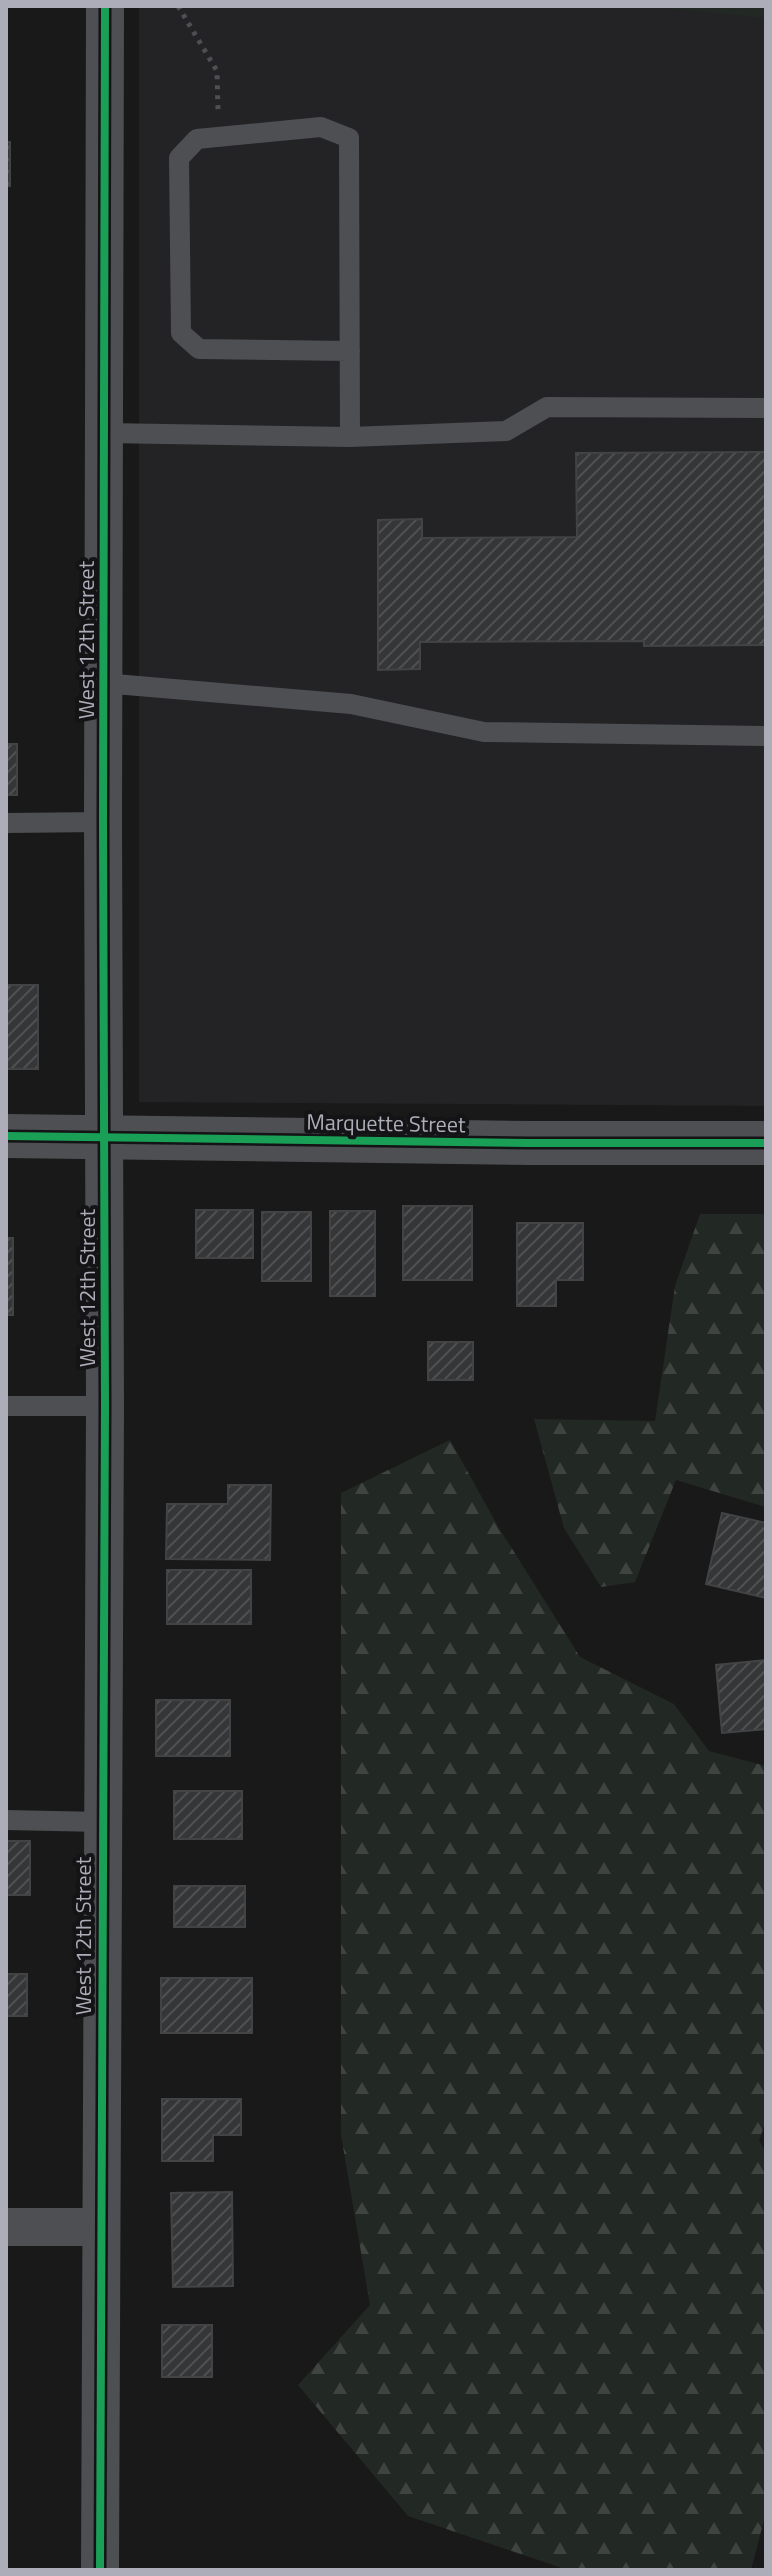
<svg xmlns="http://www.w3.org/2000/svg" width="772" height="2576" font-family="'Titillium Web',sans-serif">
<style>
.built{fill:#232325}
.forest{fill:url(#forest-firs)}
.park{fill:#222823}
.building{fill:url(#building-hatch);stroke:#424345;stroke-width:2}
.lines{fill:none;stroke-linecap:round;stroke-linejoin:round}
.path{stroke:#4f4f53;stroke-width:5;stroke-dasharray:4 6;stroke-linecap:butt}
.service{stroke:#4e4f52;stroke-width:20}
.minor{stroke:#4e4f52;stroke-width:38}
.tertiary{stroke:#4e4f52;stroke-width:44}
.cycleway-casing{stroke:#141315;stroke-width:13}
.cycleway{stroke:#1a9f57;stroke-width:8}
.labels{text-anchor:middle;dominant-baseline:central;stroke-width:8;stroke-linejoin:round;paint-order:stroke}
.street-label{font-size:22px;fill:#acadb8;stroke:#141315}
</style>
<defs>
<pattern id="forest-firs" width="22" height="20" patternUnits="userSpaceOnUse" patternTransform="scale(2)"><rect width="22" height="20" fill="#222823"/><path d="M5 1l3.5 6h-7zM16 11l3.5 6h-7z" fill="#3f4441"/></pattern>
<pattern id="building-hatch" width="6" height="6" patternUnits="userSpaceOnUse" patternTransform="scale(2)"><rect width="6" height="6" fill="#353637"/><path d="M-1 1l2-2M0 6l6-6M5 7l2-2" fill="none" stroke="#505052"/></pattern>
</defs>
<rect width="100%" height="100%" fill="#191919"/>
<polygon class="built" points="139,6 766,6 766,1106 139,1102"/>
<g class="forest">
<polygon points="700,1214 766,1214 766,1507 676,1480 635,1582 601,1587 564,1528 534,1419 655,1421 675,1286"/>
<polygon points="450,1440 499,1528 580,1657 674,1704 709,1751 766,1766 766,2120 759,2141 766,2152 766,2512 751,2570 568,2570 408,2516 298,2385 370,2305 341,2135 341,1493"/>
</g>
<polygon class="park" points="643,6 766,6 766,18"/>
<g class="building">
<rect x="6" y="142" width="4" height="44"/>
<polygon points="766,452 766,645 644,646 644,641 420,642 420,669 378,670 378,520 422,519 422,538 577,537 576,453"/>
<rect x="6" y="744" width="11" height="51"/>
<rect x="6" y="985" width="32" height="84"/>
<rect x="403" y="1206" width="69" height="74"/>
<rect x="196" y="1210" width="57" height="48"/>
<rect x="330" y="1211" width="45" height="85"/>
<rect x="262" y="1212" width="49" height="69"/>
<polygon points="517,1223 583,1223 583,1280 556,1280 556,1306 517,1306"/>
<rect x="6" y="1238" width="7" height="77"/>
<rect x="428" y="1342" width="45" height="38"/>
<polygon points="228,1485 271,1485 270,1560 166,1559 167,1504 228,1504"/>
<polygon points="722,1513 766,1523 766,1598 706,1584"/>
<rect x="167" y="1570" width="84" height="54"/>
<polygon points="766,1660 766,1729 722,1733 716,1665"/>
<rect x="156" y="1700" width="74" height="56"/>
<rect x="174" y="1791" width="68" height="48"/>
<rect x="6" y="1841" width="24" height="54"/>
<rect x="174" y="1886" width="71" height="41"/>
<rect x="6" y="1974" width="21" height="42"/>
<rect x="161" y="1978" width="91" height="55"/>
<polygon points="162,2099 241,2099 241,2135 213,2135 213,2161 162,2161"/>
<polygon points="232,2192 233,2286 173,2287 171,2193"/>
<rect x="162" y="2325" width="50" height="52"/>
</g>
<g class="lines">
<polyline class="path" points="178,6 217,71 218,110"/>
<g class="service">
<polyline points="350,351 199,349 181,333 179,158 197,139 321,127 349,138 350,437"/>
<polyline points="105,433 350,437 506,431 547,407 766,408"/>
<polyline points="103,683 351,704 484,732 766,736"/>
<polyline points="6,823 103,822"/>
<polyline points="6,1406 105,1406"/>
<polyline points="6,1820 102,1822"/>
</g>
<g class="minor">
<polyline points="6,2227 100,2227"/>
<polyline points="100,2570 105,1406 103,822 105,6"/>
</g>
<polyline class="tertiary" points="6,1136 529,1143 766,1143"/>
<defs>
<g id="cycleway">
<polyline points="6,1136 529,1143 766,1143"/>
<polyline points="100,2570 105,1406 103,822 105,6"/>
</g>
</defs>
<use href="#cycleway" class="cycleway-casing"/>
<use href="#cycleway" class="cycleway"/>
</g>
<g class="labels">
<g class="street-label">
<text transform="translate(86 640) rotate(-90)">West 12th Street</text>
<text transform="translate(386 1123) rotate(1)">Marquette Street</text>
<text transform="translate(87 1288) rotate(-90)">West 12th Street</text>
<text transform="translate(83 1936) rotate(-90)">West 12th Street</text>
</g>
</g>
<rect width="772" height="2576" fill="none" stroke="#acadb8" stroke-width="16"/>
</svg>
